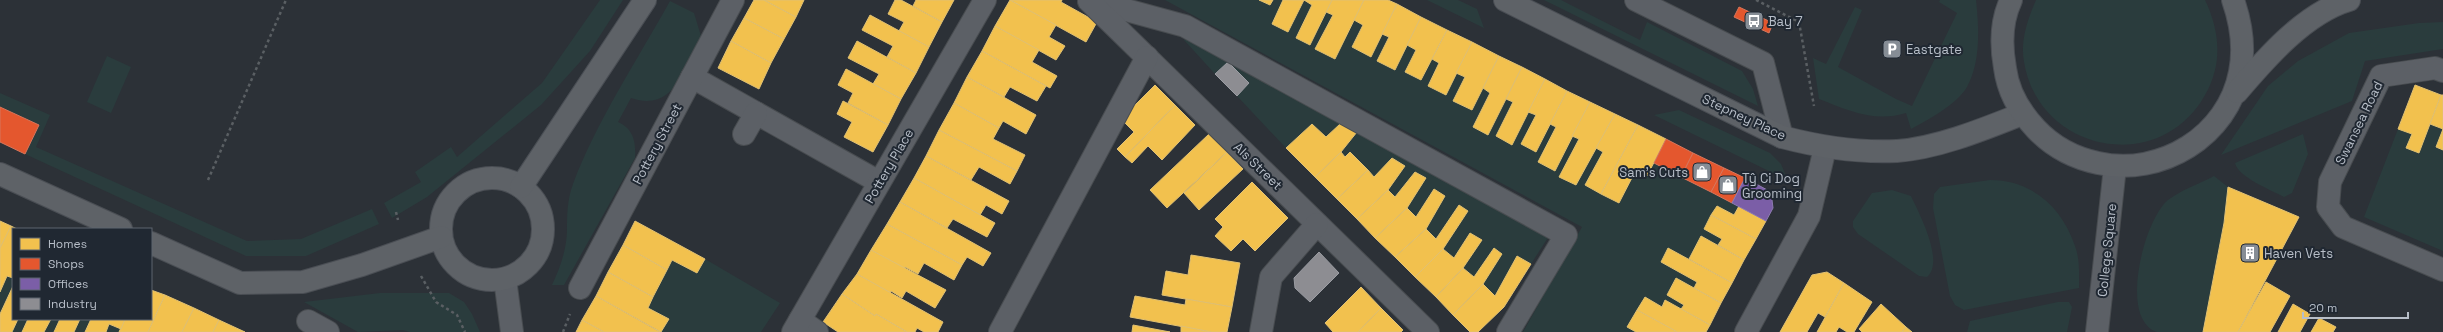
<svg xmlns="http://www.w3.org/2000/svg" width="2443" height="332" font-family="'Space Grotesk',sans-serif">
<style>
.green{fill:#2a3c3d}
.homes{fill:#f2c14e;stroke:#e0c073}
.shops{fill:#e4572e;stroke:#d6765c}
.offices{fill:#7b5ea7;stroke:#8d7bb1}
.industry{fill:#8d8d92;stroke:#9a9ca2}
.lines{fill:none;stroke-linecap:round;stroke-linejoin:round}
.minor-casing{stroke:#484c50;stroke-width:24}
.major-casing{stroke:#4a4e54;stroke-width:24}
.path{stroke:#5a5f63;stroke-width:2.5;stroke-dasharray:3 3;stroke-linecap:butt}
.minor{stroke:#5c6066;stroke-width:22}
.major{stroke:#5e6267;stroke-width:22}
.labels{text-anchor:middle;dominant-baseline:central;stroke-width:4;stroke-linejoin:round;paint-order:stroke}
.poi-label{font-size:13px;fill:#b7bec8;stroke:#202832;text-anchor:start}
.street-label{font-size:13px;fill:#b7bec8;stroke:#202832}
</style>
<rect width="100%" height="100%" fill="#2c3137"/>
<g class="green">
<polygon points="600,0 623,0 590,51 541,105 427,197 392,218 384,203 421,182 415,172 451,147 457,157 542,83"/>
<polygon points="1165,0 1259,0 1270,5 1273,0 1283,0 1272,24 1288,32 1304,1 1312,5 1310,45 1326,12 1333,15 1316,49 1335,59 1354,20 1363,25 1352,47 1371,57 1382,34 1389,37 1377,61 1407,45 1416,50 1405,72 1421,80 1432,59 1439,63 1428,86 1446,94 1456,73 1465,77 1454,101 1472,110 1483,88 1490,93 1473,127 1487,135 1506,99 1513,102 1496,137 1512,144 1528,112 1536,115 1521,144 1536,152 1550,124 1556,127 1538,162 1554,170 1572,136 1579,139 1559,177 1575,185 1596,148 1603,152 1586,185 1619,203 1636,170 1654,163 1739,206 1734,215 1717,206 1704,228 1722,239 1718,245 1701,236 1689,259 1668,248 1661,262 1697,282 1694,288 1676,279 1667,295 1684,305 1681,309 1666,300 1662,307 1645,297 1627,327 1636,332 1523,332 1582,227"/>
<polygon points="1427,0 1458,0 1477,9 1484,28"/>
<polygon points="1544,0 1561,0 1640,40 1647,22 1742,71 1753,89 1758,106"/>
<path d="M1940 0H1976C1979 28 1981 61 1967 87 1957 104 1928 120 1911 129L1906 113C1875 123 1847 110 1819 99L1813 58 1826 64 1855 7 1862 10 1838 67 1896 99 1912 106 1957 13 1939 2Z"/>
<path d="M2036 0H2205C2220 31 2223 64 2205 95 2160 176 2039 153 2024 62 2020 40 2028 19 2036 0Z"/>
<path d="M670 1 694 13 701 36C685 67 675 113 631 98L618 122C634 129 636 143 635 158L564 285H552C560 268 566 251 567 232 567 216 567 200 573 184 596 122 638 59 670 1Z"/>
<polygon points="2443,22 2443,49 2365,61 2352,101 2221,155 2268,86 2298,61 2349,33 2419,23"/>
<polygon points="1186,37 1340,124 1326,137 1312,124 1286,148 1237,96 1249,83 1228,62 1215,74 1184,40"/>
<polygon points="107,56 131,67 111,113 87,102"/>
<polygon points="0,93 50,115 36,147 247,241 301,239 372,209 379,224 306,256 246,256 25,154 39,125 0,107"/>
<polygon points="1679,110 1770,153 1781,164 1786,176 1777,175 1654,115"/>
<polygon points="2430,124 2443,129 2443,251 2364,217 2398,129 2412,134 2407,148 2419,153"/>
<polygon points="1357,132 1549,236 1531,264 1517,256 1495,296 1483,284 1502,254 1474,277 1463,268 1482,239 1470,233 1454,258 1443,249 1468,211 1459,205 1436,239 1426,229 1445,195 1434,189 1416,217 1407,208 1426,178 1415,172 1395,197 1388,190 1404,166 1392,158 1374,177 1350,152 1345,157 1341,152"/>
<path d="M2303 134 2308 154 2292 193 2284 197C2271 190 2238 177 2235 163Z"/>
<path d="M2214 176 2228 187 2224 223 2203 332C2192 332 2167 332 2157 332 2118 319 2144 220 2168 200 2181 190 2199 184 2214 176Z"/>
<path d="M1990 180C2032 180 2062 207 2075 246 2080 259 2079 274 2079 288L1964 310 1955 305 1950 296 1933 208 1934 194 1940 187Z"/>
<path d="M1892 190 1911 196C1919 213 1945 262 1927 277L1919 276 1858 234 1853 227V221L1872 193Z"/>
<polygon points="705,259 780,303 761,332 661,332 669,319 648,308 672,260 696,273"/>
<polygon points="7,276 13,278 13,286 0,314 0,292"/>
<polygon points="380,293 449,293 464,302 472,314 480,332 410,332 403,330 358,332 304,302"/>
<polygon points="2058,302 2069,302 2072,307 2067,332 1967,332 1970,321"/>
<polygon points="18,319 28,319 22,332 12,332"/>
<polygon points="51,319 60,319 54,332 44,332"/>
<polygon points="80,319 91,319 85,332 74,332"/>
<polygon points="109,324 121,329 119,332 106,332"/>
</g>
<g class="homes">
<polygon points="754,0 764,0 796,17 784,39 744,18"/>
<polygon points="764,0 804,0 796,17"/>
<polygon points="895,0 901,0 942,22 929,47 899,31 904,22 888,14"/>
<polygon points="916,0 954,0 942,22 913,6"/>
<polygon points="1010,0 1062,0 1061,2 1097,22 1086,42"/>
<polygon points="1010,0 1056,25 1049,37 1065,46 1056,60 995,26"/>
<polygon points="1259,0 1273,0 1270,5"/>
<polygon points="1283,0 1304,0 1288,32 1272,24"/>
<polygon points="1332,0 1364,0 1335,59 1315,49 1333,15 1326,12"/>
<polygon points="1332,0 1310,45 1296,38 1312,5 1304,0"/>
<polygon points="1364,0 1388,0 1397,4 1371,57 1352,47 1363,25 1354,20"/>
<polygon points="1397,4 1421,17 1395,70 1377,61 1389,37 1382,34"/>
<polygon points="870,15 929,47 916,73 887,57 893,46 862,30"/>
<polygon points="1421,17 1447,30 1421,80 1405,72 1416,50 1407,45"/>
<polygon points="744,18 784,39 771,63 731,41"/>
<polygon points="995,26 1039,50 1032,62 1057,76 1050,88 982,51"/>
<polygon points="1447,30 1472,42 1446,95 1428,86 1439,63 1432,59"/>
<polygon points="731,41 771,63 759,89 718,68"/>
<polygon points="857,41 916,73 901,99 873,84 879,74 848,58"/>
<polygon points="1472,42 1499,56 1472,110 1453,101 1465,77 1456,73"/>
<polygon points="982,51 1046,86 1037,101 1010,87 1004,97 967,77"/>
<polygon points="1499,56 1522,67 1488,135 1473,127 1490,93 1483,88"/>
<polygon points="1522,67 1545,79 1512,145 1496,136 1513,102 1506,99"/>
<polygon points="846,69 901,99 888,125 848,103 853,93 838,85"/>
<polygon points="967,77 1036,115 1026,134 1003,121 999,128 954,103"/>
<polygon points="1545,79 1567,91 1536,152 1521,144 1536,115 1528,112"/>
<polygon points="1155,85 1175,105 1125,157 1117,149 1134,132 1121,119"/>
<polygon points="2415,85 2441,95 2419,153 2406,148 2412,134 2398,129"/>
<polygon points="1567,91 1590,102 1555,171 1538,162 1556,127 1550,124"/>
<polygon points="2441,95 2443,95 2443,129 2430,124"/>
<polygon points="843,101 888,125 873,152 844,137 852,122 837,114"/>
<polygon points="1590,102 1615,114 1576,185 1559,177 1579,139 1572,136"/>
<polygon points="954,103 999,128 993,139 1025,155 1017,171 939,130"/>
<polygon points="1175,105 1195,125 1162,160 1148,146 1132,163 1125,157"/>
<polygon points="1615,114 1638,125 1601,194 1585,185 1603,152 1596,148"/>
<polygon points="1312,124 1326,137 1340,124 1357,132 1341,152 1315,177 1286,148"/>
<polygon points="1638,125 1666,139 1647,176 1636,170 1619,203 1601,194"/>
<polygon points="2443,129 2443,150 2436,147"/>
<polygon points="939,130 1017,171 1010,184 979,167 971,180 926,156"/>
<polygon points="1209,134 1227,152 1167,208 1150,190"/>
<polygon points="1227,152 1243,169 1199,210 1184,193"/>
<polygon points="1341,152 1345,157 1350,152 1368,170 1337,199 1315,177"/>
<polygon points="926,156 1009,201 1002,214 986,205 980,215 914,178"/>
<polygon points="1392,158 1405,166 1388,190 1357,219 1337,199 1368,170 1374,177"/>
<polygon points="1415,172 1426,178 1407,208 1375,238 1357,219 1388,190 1395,197"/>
<polygon points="914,178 995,223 987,237 953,219 947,228 900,202"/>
<polygon points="1252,182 1288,218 1255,251 1243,239 1231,251 1215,236 1223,227 1215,219"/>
<polygon points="2228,187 2299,217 2238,332 2203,332 2224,223"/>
<polygon points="1434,189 1445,196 1426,229 1395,257 1375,238 1407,208 1416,217"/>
<polygon points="900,202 991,253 983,266 967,257 962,265 887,224"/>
<polygon points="1459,205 1468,211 1443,249 1415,277 1395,257 1426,229 1436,239"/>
<polygon points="1717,206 1734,215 1739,206 1766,221 1756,239 1711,215"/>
<polygon points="1711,215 1756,239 1744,260 1718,245 1722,239 1704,229"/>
<polygon points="0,221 11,226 0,248"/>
<polygon points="635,221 705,259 697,273 672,260 667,270 623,245"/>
<polygon points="887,224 962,265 954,280 924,263 918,274 905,267 904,269 871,250"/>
<polygon points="11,226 17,229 13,229 13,278 7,276 0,292 0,248"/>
<polygon points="1470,233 1482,240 1463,268 1436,297 1415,277 1443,249 1454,258"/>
<polygon points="1701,236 1744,260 1732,283 1689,259"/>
<polygon points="623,245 667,270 653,297 608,272"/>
<polygon points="1494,248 1502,254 1483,284 1453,315 1436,297 1463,268 1474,277"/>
<polygon points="1668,248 1732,283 1721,303 1694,288 1697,282 1661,262"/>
<polygon points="871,250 946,290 935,308 906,291 902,298 891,291 890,293 857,274"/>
<polygon points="1191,255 1240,263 1232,307 1162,295 1166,271 1188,275"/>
<polygon points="1517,256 1531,264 1504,307 1478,332 1470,332 1453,315 1483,284 1495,296"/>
<polygon points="608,272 653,297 648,308 669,319 661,332 596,296"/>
<polygon points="1827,272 1844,283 1825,317 1818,313 1807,332 1780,332 1812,275"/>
<polygon points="857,274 943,322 938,332 924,332 917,328 915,332 907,332 876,314 875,316 842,294"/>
<polygon points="1676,278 1721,303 1710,325 1681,309 1684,305 1667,295"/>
<polygon points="2266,282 2290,296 2270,332 2238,332"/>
<polygon points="1844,283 1872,302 1854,332 1847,332 1839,327 1836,332 1817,332"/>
<polygon points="13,286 13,319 18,319 12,332 0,332 0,314"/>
<polygon points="1361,287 1381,308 1358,332 1333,332 1325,323"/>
<polygon points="151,290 165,295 148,332 119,332 125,319 151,319"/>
<polygon points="842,294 875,316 876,314 907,332 838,332 823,322"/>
<polygon points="165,295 194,308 182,332 148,332"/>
<polygon points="596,296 660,332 604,332 582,320"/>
<polygon points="1135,296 1185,305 1186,299 1232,307 1227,332 1211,332 1130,317"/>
<polygon points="1645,297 1662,307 1665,300 1710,325 1706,332 1677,332 1637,310"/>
<polygon points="1881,304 1906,327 1902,332 1862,332 1859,329"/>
<polygon points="2293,304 2310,314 2300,332 2278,332"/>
<polygon points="194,308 219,320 213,332 182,332"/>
<polygon points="1381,308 1403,330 1401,332 1358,332"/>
<polygon points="1637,310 1672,329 1677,332 1636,332 1627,327"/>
<polygon points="2319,318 2336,327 2333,332 2311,332"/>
<polygon points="28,319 51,319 44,332 22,332"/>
<polygon points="60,319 80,319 74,332 54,332"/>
<polygon points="91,319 125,319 121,329 109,324 106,332 85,332"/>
<polygon points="219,320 245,332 213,332"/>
<polygon points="582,320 604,332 576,332"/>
<polygon points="1133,325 1170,332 1132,332"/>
<polygon points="1181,326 1211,332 1181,332"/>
<polygon points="1906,327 1912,332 1902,332"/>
</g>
<g class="shops">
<polygon points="1739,7 1773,23 1769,33 1734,17"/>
<polygon points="0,107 39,125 25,154 0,142"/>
<polygon points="1666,139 1693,153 1681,177 1654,163"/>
<polygon points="1693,153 1724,168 1711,192 1681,177"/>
<polygon points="1724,168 1745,178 1732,203 1711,192"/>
</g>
<polygon class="offices" points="1745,178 1771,192 1773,208 1766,221 1732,203"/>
<g class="industry">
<polygon points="1228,62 1249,83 1237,96 1215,74"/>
<polygon points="1319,252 1339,273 1310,302 1295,288 1294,278"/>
</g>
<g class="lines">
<defs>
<g id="minor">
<polyline points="1089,0 1185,26 1566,235 1508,332"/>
<polyline points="1636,0 1763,63 1782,137"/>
<polyline points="1089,1 1428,332"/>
<polyline points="2443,71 2435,68 2381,76 2330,182 2328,207 2343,227 2443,270"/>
<polyline points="692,77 879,182"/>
<polyline points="744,134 756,113"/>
<polyline points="505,279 512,332"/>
<polyline points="580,288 733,0"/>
<polyline points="800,320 817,332"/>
<polyline points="308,321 328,332"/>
<polyline points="793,332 985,0"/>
<polyline points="1000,332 1147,57"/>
<polyline points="1261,332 1271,277 1317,224"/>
<polyline points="1746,332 1809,216 1825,148"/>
<polyline points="2097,332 2115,167"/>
</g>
<g id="major">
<path d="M1505 0 1782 137C1820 147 1858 153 1897 151 1938 148 1984 129 2022 114"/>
<path d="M2011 0C2001 21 2001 46 2005 68 2008 92 2020 112 2036 129 2053 147 2074 158 2098 163 2161 177 2228 136 2240 72 2245 47 2241 23 2233 0"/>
<path d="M2237 92C2266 58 2305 13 2349 0"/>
<polyline points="0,174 121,229"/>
<circle cx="492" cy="229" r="51"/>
<polyline points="521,187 645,0"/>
<polyline points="151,243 240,283 303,282 362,265 441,237"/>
</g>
</defs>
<use href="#minor" class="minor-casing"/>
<use href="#major" class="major-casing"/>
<g class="path">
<polyline points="1756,0 1799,22 1814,106"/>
<polyline points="208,180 286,0"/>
<polyline points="396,212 398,220"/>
<polyline points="421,276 436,302 457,315 465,332"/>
<polyline points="563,332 570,314"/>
</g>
<use href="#minor" class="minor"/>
<use href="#major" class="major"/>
</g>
<defs>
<symbol id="bus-square" viewBox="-11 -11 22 22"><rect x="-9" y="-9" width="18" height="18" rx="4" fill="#868d95" stroke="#202832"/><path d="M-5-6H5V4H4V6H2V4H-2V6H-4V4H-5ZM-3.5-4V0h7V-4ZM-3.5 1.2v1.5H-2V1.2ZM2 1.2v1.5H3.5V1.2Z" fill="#fff"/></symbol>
<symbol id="parking-square" viewBox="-11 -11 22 22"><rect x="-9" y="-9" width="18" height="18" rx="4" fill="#868d95" stroke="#202832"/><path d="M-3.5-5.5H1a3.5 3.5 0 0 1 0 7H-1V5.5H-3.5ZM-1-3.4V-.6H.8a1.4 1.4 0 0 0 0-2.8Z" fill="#fff"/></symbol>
<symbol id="shop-square" viewBox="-11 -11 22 22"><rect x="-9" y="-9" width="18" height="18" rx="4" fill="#868d95" stroke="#202832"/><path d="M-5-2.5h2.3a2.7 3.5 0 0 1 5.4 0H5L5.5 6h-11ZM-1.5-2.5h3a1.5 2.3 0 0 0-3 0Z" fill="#fff"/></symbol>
<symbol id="building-square" viewBox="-11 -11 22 22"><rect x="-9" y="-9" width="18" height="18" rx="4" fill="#868d95" stroke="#202832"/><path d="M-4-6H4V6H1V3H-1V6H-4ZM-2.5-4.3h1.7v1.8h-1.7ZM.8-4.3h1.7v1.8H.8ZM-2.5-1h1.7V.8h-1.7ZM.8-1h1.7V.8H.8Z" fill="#fff"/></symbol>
</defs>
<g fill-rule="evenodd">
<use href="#bus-square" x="1743" y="10" width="22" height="22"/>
<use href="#parking-square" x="1881" y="38" width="22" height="22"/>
<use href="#shop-square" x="1691" y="161" width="22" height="22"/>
<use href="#shop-square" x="1717" y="174" width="22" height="22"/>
<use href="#building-square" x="2239" y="242" width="22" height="22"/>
</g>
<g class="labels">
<g class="poi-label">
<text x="1768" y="21">Bay 7</text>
<text x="1906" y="49">Eastgate</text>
<text x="1688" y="172" text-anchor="end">Sam's Cuts</text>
<text x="1742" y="178">Tŷ Ci Dog<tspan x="1742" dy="15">Grooming</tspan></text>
<text x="2264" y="253">Haven Vets</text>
</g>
<g class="street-label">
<text transform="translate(1744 117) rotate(25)">Stepney Place</text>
<text transform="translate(2359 123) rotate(-64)">Swansea Road</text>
<text transform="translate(657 144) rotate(-62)">Pottery Street</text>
<text transform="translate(889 166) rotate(-60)">Pottery Place</text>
<text transform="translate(1258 166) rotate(44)">Als Street</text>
<text transform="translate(2107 250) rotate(-84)">College Square</text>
</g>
</g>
<rect x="12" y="228" width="140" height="92" fill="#202832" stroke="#5c646e"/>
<rect x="20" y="238" width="20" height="12" fill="#f2c14e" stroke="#5c646e"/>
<text x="48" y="248" font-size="12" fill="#b7bec8">Homes</text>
<rect x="20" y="258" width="20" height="12" fill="#e4572e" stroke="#5c646e"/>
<text x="48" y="268" font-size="12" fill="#b7bec8">Shops</text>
<rect x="20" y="278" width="20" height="12" fill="#7b5ea7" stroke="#5c646e"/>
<text x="48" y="288" font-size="12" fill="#b7bec8">Offices</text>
<rect x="20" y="298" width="20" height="12" fill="#8d8d92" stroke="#5c646e"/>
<text x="48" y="308" font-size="12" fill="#b7bec8">Industry</text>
<path d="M2303 312v6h105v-6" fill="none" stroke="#b7bec8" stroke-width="2"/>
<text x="2309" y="312" font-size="12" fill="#b7bec8" stroke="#202832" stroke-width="3" paint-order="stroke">20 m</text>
</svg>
